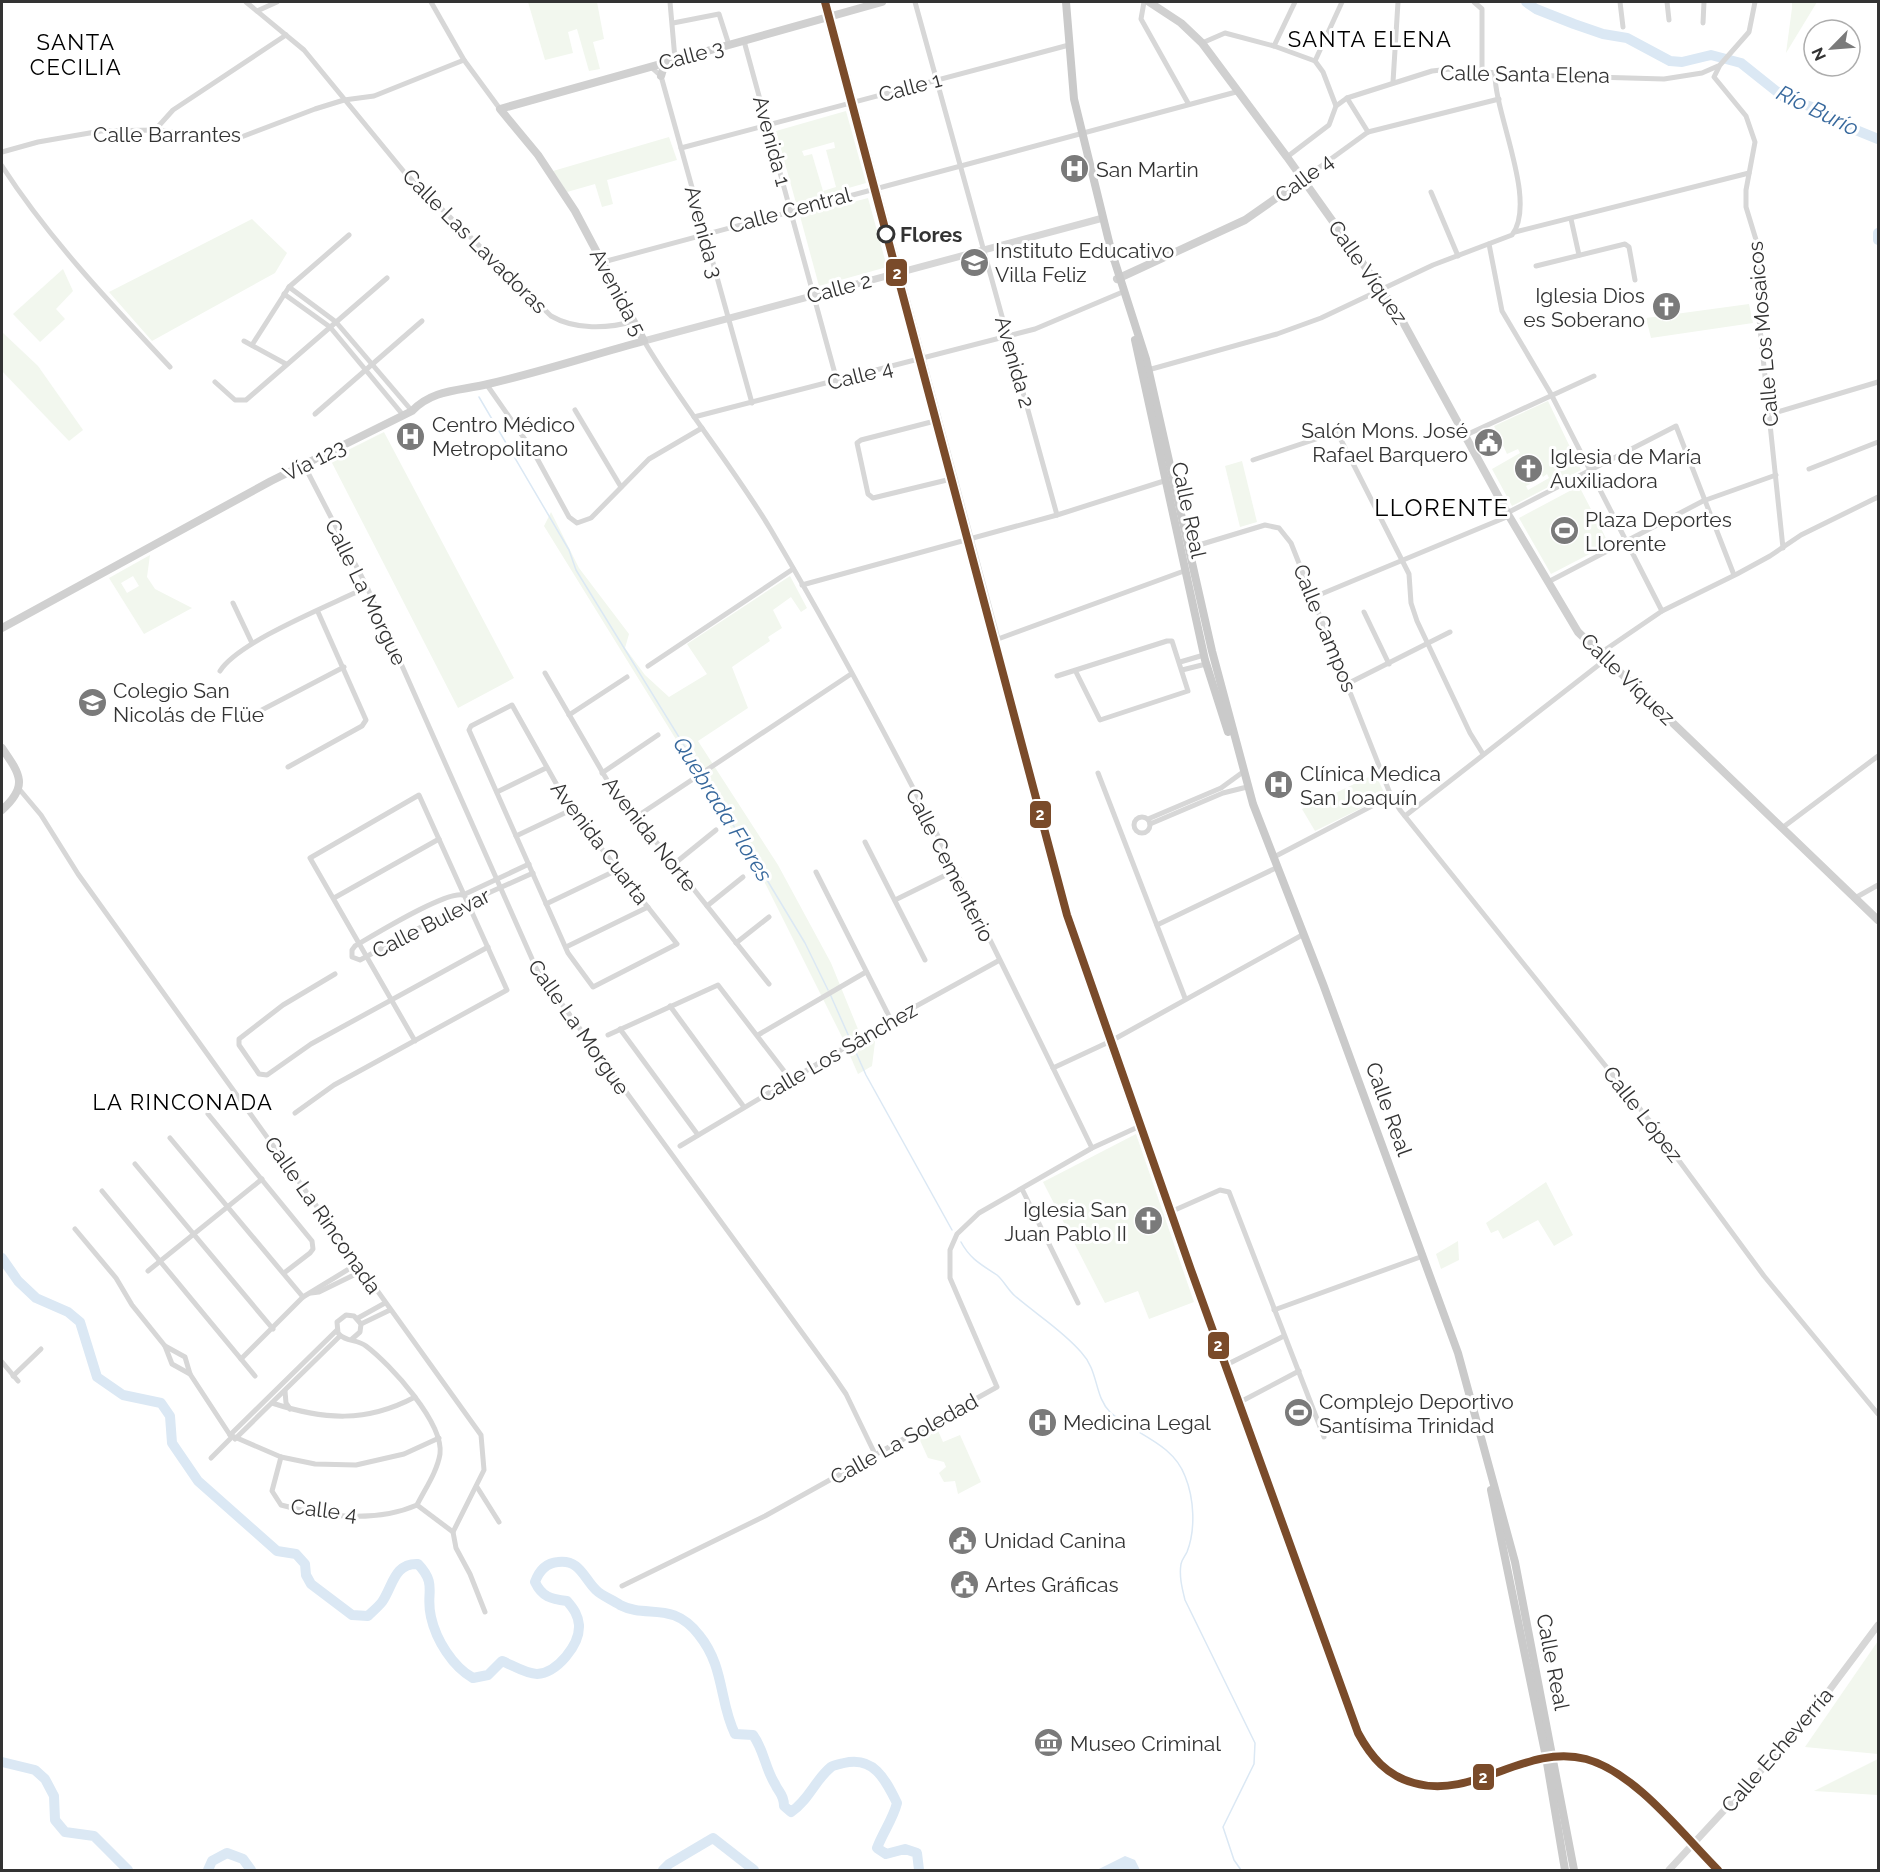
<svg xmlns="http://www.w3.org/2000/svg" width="1880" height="1872" font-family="Raleway,sans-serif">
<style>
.green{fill:#f2f7ee;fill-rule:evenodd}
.water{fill:#dbe8f4}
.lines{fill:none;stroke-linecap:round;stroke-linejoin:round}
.stream{stroke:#dbe8f4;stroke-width:1.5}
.river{stroke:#dbe8f4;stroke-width:10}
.minor{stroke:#d7d7d7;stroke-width:5}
.tertiary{stroke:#d7d7d7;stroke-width:7}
.secondary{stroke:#d0d0d0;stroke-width:8}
.primary{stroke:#cacaca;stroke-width:8}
.rail-1-casing{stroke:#fff;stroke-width:12}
.rail-1{stroke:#7a4b2a;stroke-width:8}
.stop-dot{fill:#fff;stroke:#333;stroke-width:3}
.labels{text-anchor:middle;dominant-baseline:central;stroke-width:6;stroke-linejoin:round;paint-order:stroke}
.street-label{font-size:21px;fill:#333;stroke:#fff}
.poi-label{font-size:21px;fill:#333;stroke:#fff;text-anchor:start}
.stop-label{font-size:21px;font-weight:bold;fill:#333;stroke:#fff;text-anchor:start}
.neighbourhood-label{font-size:22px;letter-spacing:1.5px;fill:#000;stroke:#fff}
.water-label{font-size:22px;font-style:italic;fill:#38699d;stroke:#fff}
.quarter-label{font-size:24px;letter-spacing:1.5px;fill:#000;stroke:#fff}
.line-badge{stroke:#fff;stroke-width:2}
.badge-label{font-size:16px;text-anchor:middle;font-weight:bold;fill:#fff}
</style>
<rect width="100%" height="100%" fill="#fff"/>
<g class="green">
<polygon points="528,2 597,2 604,39 593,42 600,69 589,71 577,29 568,32 573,53 545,60"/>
<polygon points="1792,2 1817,2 1786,53 1792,8"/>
<path d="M846 111 866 183 796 203 776 131ZM834 142 835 148 826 150 836 187 823 191 812 154 804 156 802 151Z"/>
<polygon points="669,137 677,160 607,180 613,204 602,207 595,184 567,192 553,171"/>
<polygon points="868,198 887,267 819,286 800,216"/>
<polygon points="252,219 287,253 275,273 152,341 109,292"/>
<polygon points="63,269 73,291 56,309 65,319 40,342 13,314"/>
<polygon points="1749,304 1753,323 1651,338 1646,318"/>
<polygon points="2,332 38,366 83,430 69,441 2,371"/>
<path d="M1548 401 1581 470 1512 506 1492 469 1520 453 1518 449 1507 454 1494 426ZM1530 455 1543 477 1547 474 1549 478 1528 490 1526 486 1530 484 1517 462Z"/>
<polygon points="384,432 514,678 458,708 330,459"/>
<polygon points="1242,461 1257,522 1240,527 1225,466"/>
<polygon points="1579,486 1609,544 1551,574 1519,518"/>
<polygon points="551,512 579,568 629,634 625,648 645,675 669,697 707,674 687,644 790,576 807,608 801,612 791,597 773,610 782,628 768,637 770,641 732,667 748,708 698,741 778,865 831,963 860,1034 845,1043 766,885 544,526"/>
<path d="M150 555 147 577 155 589 192 608 144 634 109 578ZM133 576 139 586 127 593 121 583Z"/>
<polygon points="1375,774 1386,796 1315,831 1302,809"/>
<polygon points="876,1034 872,1066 858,1074 848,1051"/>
<path d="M1136 1134 1194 1302 1149 1319 1138 1291 1105 1303 1043 1182ZM1155 1209 1161 1224 1141 1233 1134 1217Z"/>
<polygon points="1546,1182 1573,1235 1554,1246 1538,1220 1503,1239 1498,1230 1491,1233 1486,1223"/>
<polygon points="1458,1241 1459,1260 1441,1269 1436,1254"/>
<polygon points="936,1426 943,1442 960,1435 981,1482 958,1494 955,1481 944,1482 939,1473 946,1467 944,1462 928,1458 918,1436"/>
<polygon points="1878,1641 1878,1754 1805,1747"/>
<polygon points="1878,1759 1878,1795 1814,1791"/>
</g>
<polygon class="water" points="1125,1856 1135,1860 1140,1870 1097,1870"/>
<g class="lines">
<g class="stream">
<polyline points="479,397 569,550 576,570 764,875 805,943 828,990"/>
<polyline points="830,994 866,1075 952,1230"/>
<path d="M961 1242C970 1259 982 1265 997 1275 1004 1281 1008 1290 1015 1296 1037 1315 1062 1330 1081 1352 1099 1371 1094 1396 1110 1412 1135 1435 1172 1442 1185 1476 1194 1498 1196 1529 1187 1552 1185 1556 1182 1559 1181 1564 1179 1576 1182 1588 1185 1600L1255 1743 1254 1764 1223 1827 1234 1860 1241 1870"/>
</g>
<g class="river">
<polyline points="1526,2 1536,9 1574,24 1603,34 1627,38 1670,61 1682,62 1711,55 1741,63 1785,98 1821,110 1846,126 1878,139"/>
<polyline points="1878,233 1878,240"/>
<path d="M2 1258 18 1281 36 1298 68 1312 80 1322 97 1377 123 1395 161 1403 170 1416 172 1443 198 1481 277 1551 296 1554 305 1564 306 1575 311 1584 352 1615 368 1616C372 1612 378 1607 382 1602 393 1586 394 1563 418 1564 438 1585 425 1593 431 1617 436 1640 453 1667 473 1678L488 1675 502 1661C512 1665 526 1674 537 1674 557 1673 580 1645 579 1625 578 1615 574 1609 567 1601 551 1599 542 1597 535 1582 539 1571 546 1563 558 1562 580 1559 584 1579 596 1590 602 1596 613 1600 620 1605 647 1619 672 1600 699 1635 725 1667 719 1702 735 1734L753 1735C764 1750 765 1768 775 1784 779 1793 784 1795 784 1806L791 1812C809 1800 815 1780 831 1767 834 1765 840 1764 844 1763 874 1756 885 1779 897 1803 893 1819 883 1832 877 1848L886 1854 905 1849 917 1853 919 1870"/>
<polyline points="2,1762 35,1770 45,1779 54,1796 55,1820 65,1832 94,1836 128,1870"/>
<polyline points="208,1870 212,1861 227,1853 243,1859 251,1870"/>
<polyline points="663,1870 669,1864 713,1838 754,1870"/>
</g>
<g class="minor">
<path d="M246 2 304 50 405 173 551 316C575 330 608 329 634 321"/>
<polyline points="431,2 464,60 500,109"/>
<polyline points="670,2 675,59"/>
<polyline points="822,2 872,188"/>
<polyline points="828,2 998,639"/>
<polyline points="915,2 1057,515"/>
<polyline points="1144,2 1141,19 1188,103"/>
<polyline points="1474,2 1482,9 1482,71"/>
<polyline points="1620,2 1623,27"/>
<polyline points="1667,2 1669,20"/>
<polyline points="1755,2 1749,32 1720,65 1714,77 1746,116 1755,142 1746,190 1746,207 1757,243 1759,319 1783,548"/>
<polyline points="257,11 277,2"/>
<polyline points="673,23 719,14 729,45"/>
<polyline points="1703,23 1704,2"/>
<polyline points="744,41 837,381"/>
<polyline points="1202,43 1225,33 1274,46 1315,61 1323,72 1336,106"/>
<polyline points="1274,46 1295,2"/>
<polyline points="1315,61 1342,2"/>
<polyline points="651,67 661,76 752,403"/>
<polyline points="1393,82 1398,2"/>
<polyline points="1347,98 1368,132"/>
<polyline points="155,130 173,110 286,35"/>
<polyline points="681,148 1069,45"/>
<polyline points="2,152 38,142 101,131 155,130 236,139 315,109 344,100 374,96 464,60"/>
<polyline points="1287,157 1329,125 1336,106 1347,98 1432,71 1450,69 1521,75 1664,79 1702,73 1718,66"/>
<path d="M2 166C50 240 110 303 170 367"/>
<polyline points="1302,180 1368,132 1499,99"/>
<polyline points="1431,192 1458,256"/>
<polyline points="1571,219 1579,255"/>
<polyline points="1515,232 1749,173"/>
<polyline points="1489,244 1502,311 1551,394 1662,611"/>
<polyline points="603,262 1236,92"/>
<polyline points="1536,266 1625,244 1629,247 1635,280"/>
<polyline points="894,273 990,635 998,639"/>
<polyline points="289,287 336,322 412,411"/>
<polyline points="284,294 330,327 403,415"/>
<polyline points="244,341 286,364"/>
<path d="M644 341C683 407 732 465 771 530 889 730 991 940 1092 1148"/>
<polyline points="252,345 289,287 349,235"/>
<path d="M1148 370 1277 334 1321 318 1433 265 1512 235C1538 201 1494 113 1495 73"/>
<polyline points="215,382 235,400 246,400 387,278"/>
<polyline points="487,385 533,451 569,517 577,523 591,518 649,459 702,428"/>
<polyline points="575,410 621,487"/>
<polyline points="315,414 422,321"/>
<polyline points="1771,414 1878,382"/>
<polyline points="694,417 1035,329 1125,291"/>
<polyline points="935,421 861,440 857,443 868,494 873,498 951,479"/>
<polyline points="1466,435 1594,376"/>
<polyline points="1253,460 1337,432 1409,574 1411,603 1417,621 1470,733 1483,754"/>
<polyline points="304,465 367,587 537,970 833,1375 846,1394 875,1454"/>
<polyline points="1809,469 1878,442"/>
<polyline points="1507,513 1676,426 1734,575"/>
<polyline points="1189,548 1265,525 1279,528 1291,543 1391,796 1400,810 1649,1120 1764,1276 1878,1414"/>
<polyline points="1548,582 1703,501 1776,475"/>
<polyline points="802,585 1057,515 1164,481"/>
<polyline points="1314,597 1509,516"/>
<polyline points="233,603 252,643"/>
<polyline points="1364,612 1389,664"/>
<polyline points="998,639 1184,571"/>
<polyline points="1599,654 1662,611 1737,574 1770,556 1801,535 1878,497"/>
<polyline points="1180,662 1204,655"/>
<polyline points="648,666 793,569"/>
<polyline points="1182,670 1206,664"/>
<path d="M220 671C239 641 331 605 367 587"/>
<polyline points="545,673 607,780 769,984"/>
<polyline points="1057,676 1167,641 1172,641 1188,691 1100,720 1075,670"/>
<polyline points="1347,684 1450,632"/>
<polygon points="512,705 571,810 677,944 593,987 568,953 469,730 471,726"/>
<polyline points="254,714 344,667"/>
<polyline points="569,715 627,677"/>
<polyline points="288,767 362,726 366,720 318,612"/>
<polyline points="602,773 658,735"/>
<polyline points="1098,773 1185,998"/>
<polyline points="20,790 41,815 78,874 481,1435 484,1470 453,1532 456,1548 470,1574 485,1612"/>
<polyline points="497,792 546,768"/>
<polyline points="1405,816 1605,660"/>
<polyline points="636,817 851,674"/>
<circle cx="1142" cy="825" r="8"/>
<polyline points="1148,819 1221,788 1243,772"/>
<polyline points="1150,824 1223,793 1247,787"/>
<polyline points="1782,828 1878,756"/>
<polyline points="516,836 571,810"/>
<polyline points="865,842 925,960"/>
<polyline points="1274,857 1391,796"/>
<path d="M529 864 463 895C445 891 374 935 355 946L352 950V957L360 960 466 903 533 873"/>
<polyline points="674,864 716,830"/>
<polyline points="816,872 891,1020"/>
<polyline points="334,898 439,839"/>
<polyline points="1855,898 1878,885"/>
<polyline points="895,900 954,871"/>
<polyline points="546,904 619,869"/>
<polyline points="707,906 743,877"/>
<polyline points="1157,925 1278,867"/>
<polyline points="736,943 769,917"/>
<polyline points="566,947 648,907"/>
<polyline points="335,974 283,1005 239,1039 239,1045 259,1074 267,1075 311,1044 488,947"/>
<polyline points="670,1006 744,1107"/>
<polyline points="620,1029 698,1135"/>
<polyline points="608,1035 718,985 791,1080"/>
<polyline points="758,1035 866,972"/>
<polyline points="1108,1042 1196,1293 1242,1401 1299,1371"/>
<polyline points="1053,1068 1111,1041 1304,934"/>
<polyline points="295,1113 334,1085 507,990 419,795 310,858 415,1041"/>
<polyline points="208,1114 312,1241 313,1249 310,1253 284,1273"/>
<polyline points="170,1138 303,1297"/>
<polyline points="680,1146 891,1020 998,961"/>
<polyline points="135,1164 273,1329"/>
<polyline points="1022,1189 1078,1303"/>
<polyline points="102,1191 255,1376"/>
<polyline points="1168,1213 1220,1190 1229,1192 1324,1437"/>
<polyline points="75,1229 116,1278 132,1305 165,1346 172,1364 190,1374"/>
<polyline points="148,1271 262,1179"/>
<polyline points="311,1293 319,1292 362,1271"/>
<polyline points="1274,1310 1423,1256"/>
<polyline points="358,1318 385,1303"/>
<polyline points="361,1324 390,1310"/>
<path d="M352 1339 360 1332 361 1324 354 1316 346 1315 337 1322 338 1333C345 1342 357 1339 366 1346 390 1364 444 1423 440 1454 437 1472 425 1489 417 1505"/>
<polyline points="165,1346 185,1357 190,1374 230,1435 281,1457 315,1464 356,1465 404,1454 439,1438"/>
<polyline points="241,1359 303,1297 357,1264"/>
<polyline points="2,1362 18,1381"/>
<polyline points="1228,1364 1284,1336"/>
<polyline points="13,1376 41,1349"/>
<polyline points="285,1391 286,1403 290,1409"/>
<path d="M272 1403C324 1420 366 1423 415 1397"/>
<polyline points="230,1435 337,1330"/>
<polyline points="235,1439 340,1336"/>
<path d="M281 1457 272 1491 281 1505C324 1517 376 1523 417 1505"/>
<polyline points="211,1458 232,1437"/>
<polyline points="477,1487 499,1522"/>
<polyline points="417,1505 453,1532"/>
<polyline points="622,1586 765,1516 997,1387 950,1278 950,1250 957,1234 979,1213 1092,1148 1138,1127"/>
</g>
<g class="tertiary">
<polyline points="644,341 1103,218"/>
<polyline points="1669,1870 1804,1724 1878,1625"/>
</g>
<g class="secondary">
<polyline points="1149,2 1181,23 1202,43 1287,157 1398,313 1509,516 1578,632 1878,920"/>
<polyline points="661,76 664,66 669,61"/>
<polyline points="1117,279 1245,220 1302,180"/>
<path d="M2 628 271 481 412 411C433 389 460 391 488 384 541 372 592 355 644 341L575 211 538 155 500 109 882 2"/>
<path d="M2 748C20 774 29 786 2 810"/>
</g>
<g class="primary">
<polyline points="1066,2 1074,99 1113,258"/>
<polyline points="1112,253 1146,359 1212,651 1253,804 1323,984 1458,1353 1515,1562 1574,1870"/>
<polyline points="1135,340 1205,660 1228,732"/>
<polyline points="1491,1490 1546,1757 1565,1870"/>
</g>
<defs>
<path id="rail-1" d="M825 2 1067 915 1191 1270 1358 1733C1371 1757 1387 1776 1414 1783 1474 1800 1526 1743 1586 1759 1635 1772 1683 1835 1718 1870"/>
</defs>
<use href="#rail-1" class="rail-1-casing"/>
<use href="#rail-1" class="rail-1"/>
</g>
<defs>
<symbol id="hospital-disc" viewBox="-11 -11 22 22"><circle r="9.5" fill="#7a7a7a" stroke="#fff"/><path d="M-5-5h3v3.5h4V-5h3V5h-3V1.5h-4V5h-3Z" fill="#fff"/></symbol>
<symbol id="university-disc" viewBox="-11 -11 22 22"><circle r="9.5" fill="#7a7a7a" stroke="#fff"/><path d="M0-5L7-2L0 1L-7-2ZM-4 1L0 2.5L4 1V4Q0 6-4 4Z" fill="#fff"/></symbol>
<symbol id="church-disc" viewBox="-11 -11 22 22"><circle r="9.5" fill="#7a7a7a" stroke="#fff"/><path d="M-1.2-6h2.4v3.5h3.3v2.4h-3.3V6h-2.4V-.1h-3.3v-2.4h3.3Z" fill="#fff"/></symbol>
<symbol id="civic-disc" viewBox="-11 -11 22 22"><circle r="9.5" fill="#7a7a7a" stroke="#fff"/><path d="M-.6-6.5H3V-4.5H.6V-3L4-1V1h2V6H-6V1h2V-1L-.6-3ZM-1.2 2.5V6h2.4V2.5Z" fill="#fff"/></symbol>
<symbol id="stadium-disc" viewBox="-11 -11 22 22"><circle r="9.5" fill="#7a7a7a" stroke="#fff"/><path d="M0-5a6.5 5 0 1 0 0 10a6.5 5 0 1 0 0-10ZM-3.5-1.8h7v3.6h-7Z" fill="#fff"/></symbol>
<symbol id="school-disc" viewBox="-11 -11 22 22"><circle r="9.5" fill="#7a7a7a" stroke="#fff"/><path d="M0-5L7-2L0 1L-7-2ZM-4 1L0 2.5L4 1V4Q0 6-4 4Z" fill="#fff"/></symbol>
<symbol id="museum-disc" viewBox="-11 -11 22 22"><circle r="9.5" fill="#7a7a7a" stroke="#fff"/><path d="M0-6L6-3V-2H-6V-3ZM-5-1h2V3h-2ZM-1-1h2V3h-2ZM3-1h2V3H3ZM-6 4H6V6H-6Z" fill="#fff"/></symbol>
</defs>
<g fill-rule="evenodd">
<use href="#hospital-disc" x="1058" y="152" width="33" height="33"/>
<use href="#university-disc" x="958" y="246" width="33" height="33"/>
<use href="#church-disc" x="1650" y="290" width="33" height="33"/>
<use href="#hospital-disc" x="394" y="420" width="33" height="33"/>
<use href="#civic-disc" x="1472" y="426" width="33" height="33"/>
<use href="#church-disc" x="1512" y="452" width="33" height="33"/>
<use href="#stadium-disc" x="1548" y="514" width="33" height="33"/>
<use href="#school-disc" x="76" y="686" width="33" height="33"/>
<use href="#hospital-disc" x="1262" y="768" width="33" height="33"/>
<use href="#church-disc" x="1132" y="1204" width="33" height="33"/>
<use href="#stadium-disc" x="1282" y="1396" width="33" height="33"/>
<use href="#hospital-disc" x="1026" y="1406" width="33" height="33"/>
<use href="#civic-disc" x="946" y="1524" width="33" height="33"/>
<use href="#civic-disc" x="948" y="1568" width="33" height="33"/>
<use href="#museum-disc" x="1032" y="1726" width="33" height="33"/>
</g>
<circle class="stop-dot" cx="886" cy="234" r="8"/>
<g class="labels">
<g class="street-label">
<text transform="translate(691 55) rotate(-15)">Calle 3</text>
<text transform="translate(1525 74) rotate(1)">Calle Santa Elena</text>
<text transform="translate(910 87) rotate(-15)">Calle 1</text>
<text x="167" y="134">Calle Barrantes</text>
<text transform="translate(772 141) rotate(75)">Avenida 1</text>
<text transform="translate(1304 178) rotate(-37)">Calle 4</text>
<text transform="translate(790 210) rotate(-15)">Calle Central</text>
<text transform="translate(704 232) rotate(75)">Avenida 3</text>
<text transform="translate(475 241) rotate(45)">Calle Las Lavadoras</text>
<text transform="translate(1368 272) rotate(55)">Calle Víquez</text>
<text transform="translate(839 288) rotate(-15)">Calle 2</text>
<text transform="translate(618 292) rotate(62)">Avenida 5</text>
<text transform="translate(1763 334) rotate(-95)">Calle Los Mosaicos</text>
<text transform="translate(1015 362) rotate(74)">Avenida 2</text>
<text transform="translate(860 375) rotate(-14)">Calle 4</text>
<text transform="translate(314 460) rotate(-27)">Vía 123</text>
<text transform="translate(1189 510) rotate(78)">Calle Real</text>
<text transform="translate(366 592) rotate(64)">Calle La Morgue</text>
<text transform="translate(1325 628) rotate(68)">Calle Campos</text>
<text transform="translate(1628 679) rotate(44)">Calle Víquez</text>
<text transform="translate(650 834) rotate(52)">Avenida Norte</text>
<text transform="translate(600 843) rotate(53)">Avenida Cuarta</text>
<text transform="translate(950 865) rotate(63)">Calle Cementerio</text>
<text transform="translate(431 923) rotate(-27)">Calle Bulevar</text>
<text transform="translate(579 1027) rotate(55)">Calle La Morgue</text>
<text transform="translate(838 1052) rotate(-30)">Calle Los Sánchez</text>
<text transform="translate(1389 1109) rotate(70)">Calle Real</text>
<text transform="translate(1643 1114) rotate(52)">Calle López</text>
<text transform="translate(323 1215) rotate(55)">Calle La Rinconada</text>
<text transform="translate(904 1439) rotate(-29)">Calle La Soledad</text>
<text transform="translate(324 1510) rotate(7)">Calle 4</text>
<text transform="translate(1553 1662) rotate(79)">Calle Real</text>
<text transform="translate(1777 1750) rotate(-49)">Calle Echeverría</text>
</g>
<g class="poi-label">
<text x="1096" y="169">San Martin</text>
<text x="995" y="250">Instituto Educativo<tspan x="995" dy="24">Villa Feliz</tspan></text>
<text x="1645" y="295" text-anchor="end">Iglesia Dios<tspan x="1645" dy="24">es Soberano</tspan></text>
<text x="432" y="424">Centro Médico<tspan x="432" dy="24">Metropolitano</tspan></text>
<text x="1468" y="430" text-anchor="end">Salón Mons. José<tspan x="1468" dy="24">Rafael Barquero</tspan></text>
<text x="1550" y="456">Iglesia de María<tspan x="1550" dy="24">Auxiliadora</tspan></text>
<text x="1585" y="519">Plaza Deportes<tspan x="1585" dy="24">Llorente</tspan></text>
<text x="113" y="690">Colegio San<tspan x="113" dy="24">Nicolás de Flüe</tspan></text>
<text x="1300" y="773">Clínica Medica<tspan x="1300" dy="24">San Joaquín</tspan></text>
<text x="1127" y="1209" text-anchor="end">Iglesia San<tspan x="1127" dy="24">Juan Pablo II</tspan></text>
<text x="1319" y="1401">Complejo Deportivo<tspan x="1319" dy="24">Santísima Trinidad</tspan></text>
<text x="1063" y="1422">Medicina Legal</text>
<text x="984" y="1540">Unidad Canina</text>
<text x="985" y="1584">Artes Gráficas</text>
<text x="1070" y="1743">Museo Criminal</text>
</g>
<g class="stop-label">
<text x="900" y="234">Flores</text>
</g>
<g class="neighbourhood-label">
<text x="1370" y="39">SANTA ELENA</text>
<text x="76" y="42">SANTA<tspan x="76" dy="25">CECILIA</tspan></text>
<text x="183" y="1102">LA RINCONADA</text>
</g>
<g class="water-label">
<text transform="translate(1818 110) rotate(26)">Río Burío</text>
<text transform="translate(723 809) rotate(58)">Quebrada Flores</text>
</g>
<g class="quarter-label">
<text x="1442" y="507">LLORENTE</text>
</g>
</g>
<g class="line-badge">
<rect x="885" y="258" width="23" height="29" rx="6" fill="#7a4b2a"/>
<rect x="1029" y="800" width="23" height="29" rx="6" fill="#7a4b2a"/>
<rect x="1207" y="1331" width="23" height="29" rx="6" fill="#7a4b2a"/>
<rect x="1472" y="1763" width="23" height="28" rx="6" fill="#7a4b2a"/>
</g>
<g class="badge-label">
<text x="897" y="279">2</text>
<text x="1040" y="820">2</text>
<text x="1218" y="1351">2</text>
<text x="1483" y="1783">2</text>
</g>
<rect width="1880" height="1872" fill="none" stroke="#333333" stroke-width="6"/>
<g transform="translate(1832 48) rotate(245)"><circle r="28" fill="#ffffff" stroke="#adadad" stroke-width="1.5"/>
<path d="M0-4.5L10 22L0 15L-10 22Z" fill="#7a7a7a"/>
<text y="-9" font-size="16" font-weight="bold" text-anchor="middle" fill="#333333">N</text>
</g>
</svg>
